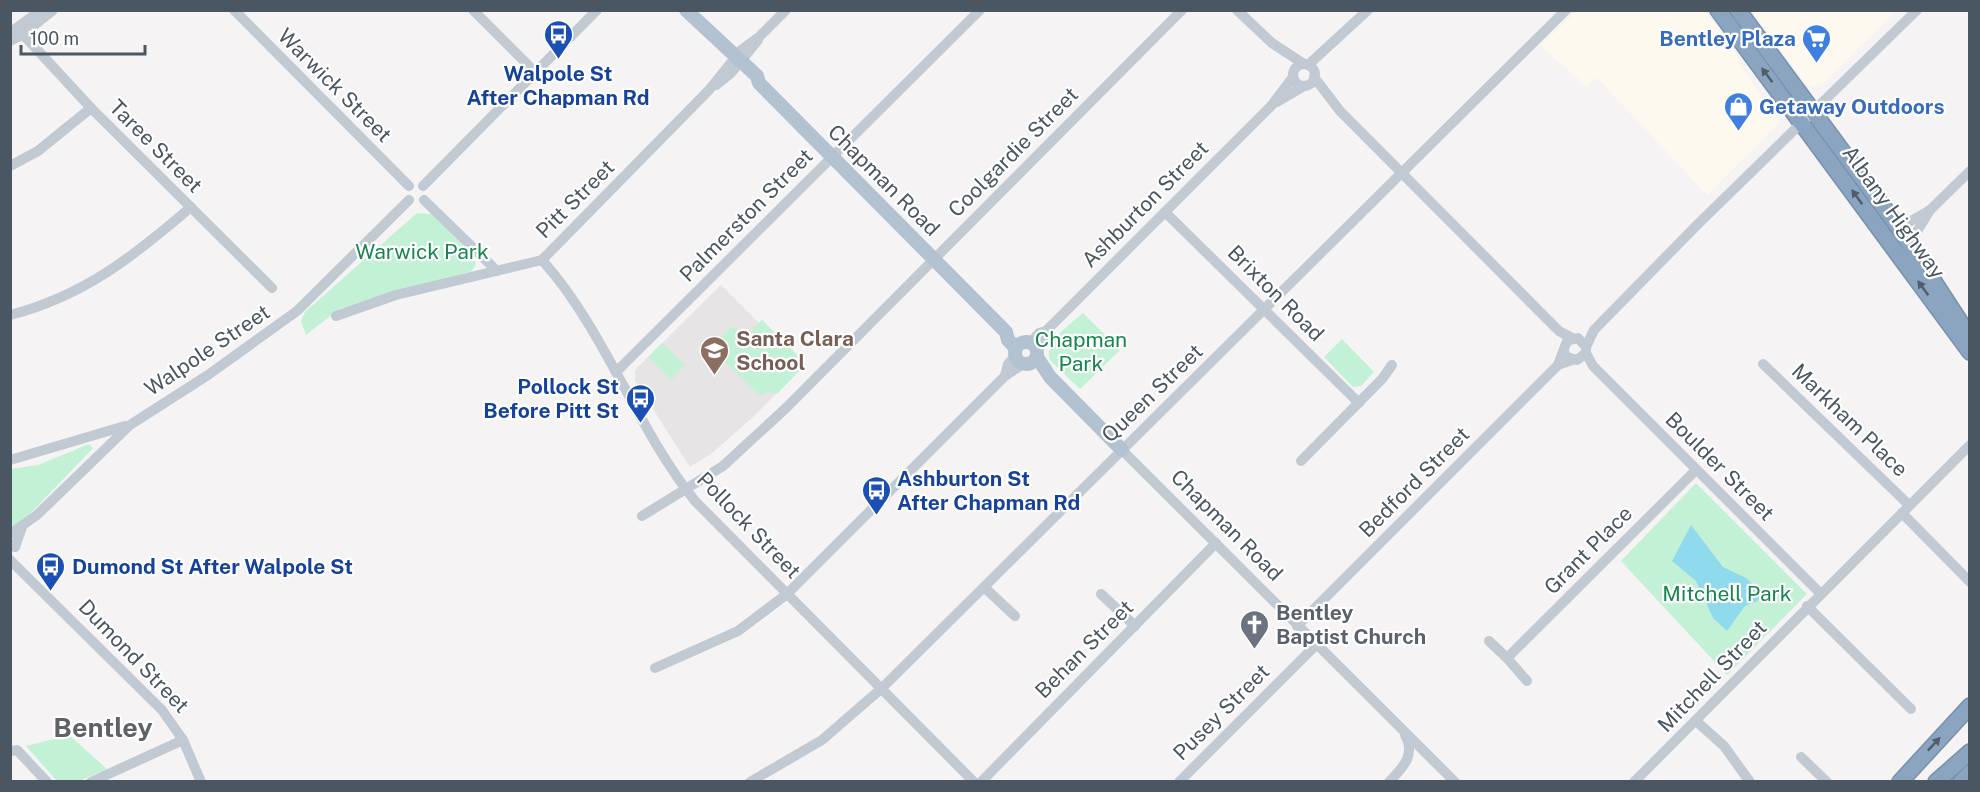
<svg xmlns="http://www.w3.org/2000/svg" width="1980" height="792" font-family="'Public Sans',sans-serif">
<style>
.commercial{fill:#fdf9ef}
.education{fill:#e6e4e5}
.green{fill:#c3f1d5}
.water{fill:#90daee}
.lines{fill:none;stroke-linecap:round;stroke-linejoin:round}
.highway-casing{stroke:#7690ad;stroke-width:18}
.minor{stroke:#c1cad2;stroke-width:10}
.major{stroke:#b3c2d1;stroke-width:14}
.highway{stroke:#8ba5c1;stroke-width:15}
.oneway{fill:#505e6b}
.labels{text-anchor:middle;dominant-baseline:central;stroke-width:4.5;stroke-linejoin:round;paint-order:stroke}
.shop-label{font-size:21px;font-weight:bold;fill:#366cbe;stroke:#fff;text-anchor:end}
.transit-label{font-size:21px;font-weight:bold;fill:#164399;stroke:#fff;text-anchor:start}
.street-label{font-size:21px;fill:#4a5661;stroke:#fff}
.park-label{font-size:21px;fill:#17864f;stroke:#fff}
.education-label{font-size:21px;font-weight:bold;fill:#785e54;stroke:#fff;text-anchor:start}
.worship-label{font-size:21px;font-weight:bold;fill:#5b616d;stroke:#fff;text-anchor:start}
.district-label{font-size:27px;font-weight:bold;fill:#5f6368;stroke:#fff}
</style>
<rect width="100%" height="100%" fill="#f5f3f3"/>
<g class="commercial">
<polygon points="1577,10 1705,11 1735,51 1742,68 1778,119 1778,125 1707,195 1597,78 1587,87 1540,46"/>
<polygon points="1752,11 1896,11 1825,82 1809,87"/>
</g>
<polygon class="education" points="721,285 759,323 762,320 806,364 753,417 712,453 690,467 635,381 635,370"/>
<g class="green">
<polygon points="417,213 432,214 472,255 476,264 472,271 339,309 306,335 301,321 305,312"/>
<path d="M1083 313 1120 350 1080 389 1050 360C1043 342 1071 324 1083 313Z"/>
<polygon points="762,320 806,364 777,394 769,392 760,395 710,348 732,326 744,338"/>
<polygon points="1342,339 1374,372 1361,386 1353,387 1324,357"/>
<polygon points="662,343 685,365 671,380 648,357"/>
<polygon points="89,444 93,448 26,518 11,527 11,469 38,465"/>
<polygon points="1696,483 1807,594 1727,675 1621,561"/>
<polygon points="69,735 107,769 79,781 57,781 26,746"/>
</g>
<polygon class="water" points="1691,525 1723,567 1746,578 1766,597 1745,606 1727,631 1713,618 1696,581 1672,561"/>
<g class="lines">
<defs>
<g id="highway">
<polyline points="1718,10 1970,352"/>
<polyline points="1738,10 1899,228 1966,331"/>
<polyline points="1900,782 1970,706"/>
<polyline points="1936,782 1970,752"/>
<polyline points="1961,782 1970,773"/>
</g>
</defs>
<use href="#highway" class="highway-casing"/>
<g class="minor">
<polyline points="234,10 409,186"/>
<polyline points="473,10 536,73"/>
<polyline points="1237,10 1272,43 1304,64"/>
<polyline points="17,28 91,108 272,288"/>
<polyline points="11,32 41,10"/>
<polyline points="10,41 22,35 53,10"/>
<circle cx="1304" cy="75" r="11"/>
<polyline points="1308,65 1368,10"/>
<polyline points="1314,77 1340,111 1559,331 1572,338"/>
<polyline points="716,85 731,73 758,40"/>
<polyline points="1277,102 1304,86"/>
<polyline points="10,166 38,151 91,108"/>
<polyline points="423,186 597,10"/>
<polyline points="424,200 497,271"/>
<polyline points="1165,212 1359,403"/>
<polyline points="1899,228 1930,210"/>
<polyline points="1910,243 1930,210 1970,171"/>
<path d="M542 260C605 330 636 428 695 501L974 782"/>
<path d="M10 315C84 296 134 256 191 207"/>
<polyline points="336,316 396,295 542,260 709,90 741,50 759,37 786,10"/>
<polyline points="1030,343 1039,333 1046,331 1272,105 1293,77"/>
<polyline points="1586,347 1594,330 1697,225 1917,10"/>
<polyline points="1037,352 1046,331"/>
<polyline points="1586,353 1593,366 1820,593"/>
<polyline points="1763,364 1909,505"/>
<polyline points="1558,365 1567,341 1578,338 1586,347 1586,353 1577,360 1567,357 1564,352"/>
<polyline points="616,372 980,10"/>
<polyline points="1005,376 1008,364 1015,357"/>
<polyline points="1122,450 1455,782"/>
<polyline points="10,460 125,426"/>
<polyline points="1301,461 1382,379 1392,365"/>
<polyline points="1902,513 1970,582"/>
<polyline points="642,516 723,466 786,408 1182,10"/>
<polyline points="10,534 37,515 130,425 208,375 297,311 409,200"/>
<polyline points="15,547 22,527"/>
<polyline points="10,560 162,710 183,740 201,782"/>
<polyline points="984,587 1015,616"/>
<polyline points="1101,594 1135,626"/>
<polyline points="1807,606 1911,709"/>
<polyline points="1297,626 1558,365 1572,360"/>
<polyline points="1489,641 1507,658 1527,681"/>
<polyline points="1507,658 1696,470"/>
<polyline points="655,668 738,631 787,594 1005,376 1023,364"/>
<polyline points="1696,721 1724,746 1750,782"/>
<polyline points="10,751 17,750 47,782"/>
<polyline points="1801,757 1827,782"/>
<polyline points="91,782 183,740"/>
<polyline points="750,782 822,740 882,688 1566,10"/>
<polyline points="981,782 1216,543"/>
<polyline points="1179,782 1316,645"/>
<path d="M1389 782C1403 767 1416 756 1405 735"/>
<polyline points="1634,782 1970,445"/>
</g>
<g class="major">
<polyline points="686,10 757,76 759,83 1006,332 1008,340 1016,348"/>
<circle cx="1026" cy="353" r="11"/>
<polyline points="1037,357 1050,377 1122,450"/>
</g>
<use href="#highway" class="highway"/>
</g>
<defs><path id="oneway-solid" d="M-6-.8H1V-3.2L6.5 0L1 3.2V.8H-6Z" transform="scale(1.5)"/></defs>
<g class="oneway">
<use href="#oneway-solid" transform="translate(1767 75) rotate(-127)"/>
<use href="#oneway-solid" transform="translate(1857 197) rotate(-126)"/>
<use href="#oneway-solid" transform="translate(1923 288) rotate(-126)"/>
<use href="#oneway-solid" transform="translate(1934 744) rotate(-47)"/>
</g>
<defs>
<symbol id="bus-pin" viewBox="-11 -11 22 30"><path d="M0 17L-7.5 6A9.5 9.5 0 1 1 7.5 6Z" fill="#1a4fb4" stroke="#fff"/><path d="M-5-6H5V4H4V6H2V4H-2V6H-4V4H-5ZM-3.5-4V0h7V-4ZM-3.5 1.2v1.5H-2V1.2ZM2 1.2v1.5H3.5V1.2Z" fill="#fff"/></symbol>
<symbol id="supermarket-pin" viewBox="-11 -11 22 30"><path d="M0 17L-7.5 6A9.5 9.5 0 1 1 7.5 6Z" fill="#3f7fe0" stroke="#fff"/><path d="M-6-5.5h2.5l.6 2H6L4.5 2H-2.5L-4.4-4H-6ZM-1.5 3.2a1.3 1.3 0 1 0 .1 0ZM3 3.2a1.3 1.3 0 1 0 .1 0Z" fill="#fff"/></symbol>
<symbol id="shop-pin" viewBox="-11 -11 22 30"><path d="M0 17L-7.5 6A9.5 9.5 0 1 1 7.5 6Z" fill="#3f7fe0" stroke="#fff"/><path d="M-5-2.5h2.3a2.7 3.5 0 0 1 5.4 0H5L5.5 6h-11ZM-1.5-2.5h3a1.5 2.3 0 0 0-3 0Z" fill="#fff"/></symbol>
<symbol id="school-pin" viewBox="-11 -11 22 30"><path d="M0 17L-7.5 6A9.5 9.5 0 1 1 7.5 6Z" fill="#8d6e63" stroke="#fff"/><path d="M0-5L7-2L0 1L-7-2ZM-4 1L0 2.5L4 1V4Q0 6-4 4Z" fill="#fff"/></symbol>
<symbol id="church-pin" viewBox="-11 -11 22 30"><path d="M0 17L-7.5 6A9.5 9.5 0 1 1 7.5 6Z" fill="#6b7280" stroke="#fff"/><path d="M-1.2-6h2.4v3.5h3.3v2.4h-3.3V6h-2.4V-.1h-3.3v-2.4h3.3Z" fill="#fff"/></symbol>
</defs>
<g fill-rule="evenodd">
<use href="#bus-pin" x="542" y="18" width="33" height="45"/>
<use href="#supermarket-pin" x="1800" y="22" width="33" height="45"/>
<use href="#shop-pin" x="1722" y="90" width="33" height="45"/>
<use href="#school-pin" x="698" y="334" width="33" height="45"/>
<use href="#bus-pin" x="624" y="382" width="33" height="45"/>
<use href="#bus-pin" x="860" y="474" width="33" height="45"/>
<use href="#bus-pin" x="34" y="550" width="33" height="45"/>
<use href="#church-pin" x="1238" y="608" width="33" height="45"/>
</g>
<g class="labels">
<g class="shop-label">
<text x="1796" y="38">Bentley Plaza</text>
<text x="1759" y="106" text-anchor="start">Getaway Outdoors</text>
</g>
<g class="transit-label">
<text x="558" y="73" text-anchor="middle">Walpole St<tspan x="558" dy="24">After Chapman Rd</tspan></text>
<text x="619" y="386" text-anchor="end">Pollock St<tspan x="619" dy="24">Before Pitt St</tspan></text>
<text x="897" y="478">Ashburton St<tspan x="897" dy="24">After Chapman Rd</tspan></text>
<text x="72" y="566">Dumond St After Walpole St</text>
</g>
<g class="street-label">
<text transform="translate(335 85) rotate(45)">Warwick Street</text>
<text transform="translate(156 146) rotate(45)">Taree Street</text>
<text transform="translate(1013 152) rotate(-45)">Coolgardie Street</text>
<text transform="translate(884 180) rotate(45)">Chapman Road</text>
<text transform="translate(575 199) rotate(-45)">Pitt Street</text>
<text transform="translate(1145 204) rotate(-45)">Ashburton Street</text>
<text transform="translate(1894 212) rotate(54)">Albany Highway</text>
<text transform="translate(746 215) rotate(-45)">Palmerston Street</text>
<text transform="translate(1276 293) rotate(45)">Brixton Road</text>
<text transform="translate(207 350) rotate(-34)">Walpole Street</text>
<text transform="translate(1152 393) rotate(-44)">Queen Street</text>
<text transform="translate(1850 420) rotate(44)">Markham Place</text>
<text transform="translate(1720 466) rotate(45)">Boulder Street</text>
<text transform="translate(1414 482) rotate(-45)">Bedford Street</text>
<text transform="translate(749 525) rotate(46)">Pollock Street</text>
<text transform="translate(1227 525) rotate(45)">Chapman Road</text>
<text transform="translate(1588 550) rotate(-45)">Grant Place</text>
<text transform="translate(1084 649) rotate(-45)">Behan Street</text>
<text transform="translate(134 656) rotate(46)">Dumond Street</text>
<text transform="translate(1712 676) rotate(-46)">Mitchell Street</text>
<text transform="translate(1221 712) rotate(-45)">Pusey Street</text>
</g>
<g class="park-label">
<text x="422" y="251">Warwick Park</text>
<text x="1081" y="339">Chapman<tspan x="1081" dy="24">Park</tspan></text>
<text x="1727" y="593">Mitchell Park</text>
</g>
<g class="education-label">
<text x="736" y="338">Santa Clara<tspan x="736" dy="24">School</tspan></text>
</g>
<g class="worship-label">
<text x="1276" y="612">Bentley<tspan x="1276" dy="24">Baptist Church</tspan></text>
</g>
<g class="district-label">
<text x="103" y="727">Bentley</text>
</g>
</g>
<rect width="1980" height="792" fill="none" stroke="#4a5661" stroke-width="24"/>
<path d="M21 45v9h124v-9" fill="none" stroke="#4a5661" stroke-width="3"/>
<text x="30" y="45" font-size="18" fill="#4a5661" stroke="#ffffff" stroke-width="4.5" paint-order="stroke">100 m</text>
</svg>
